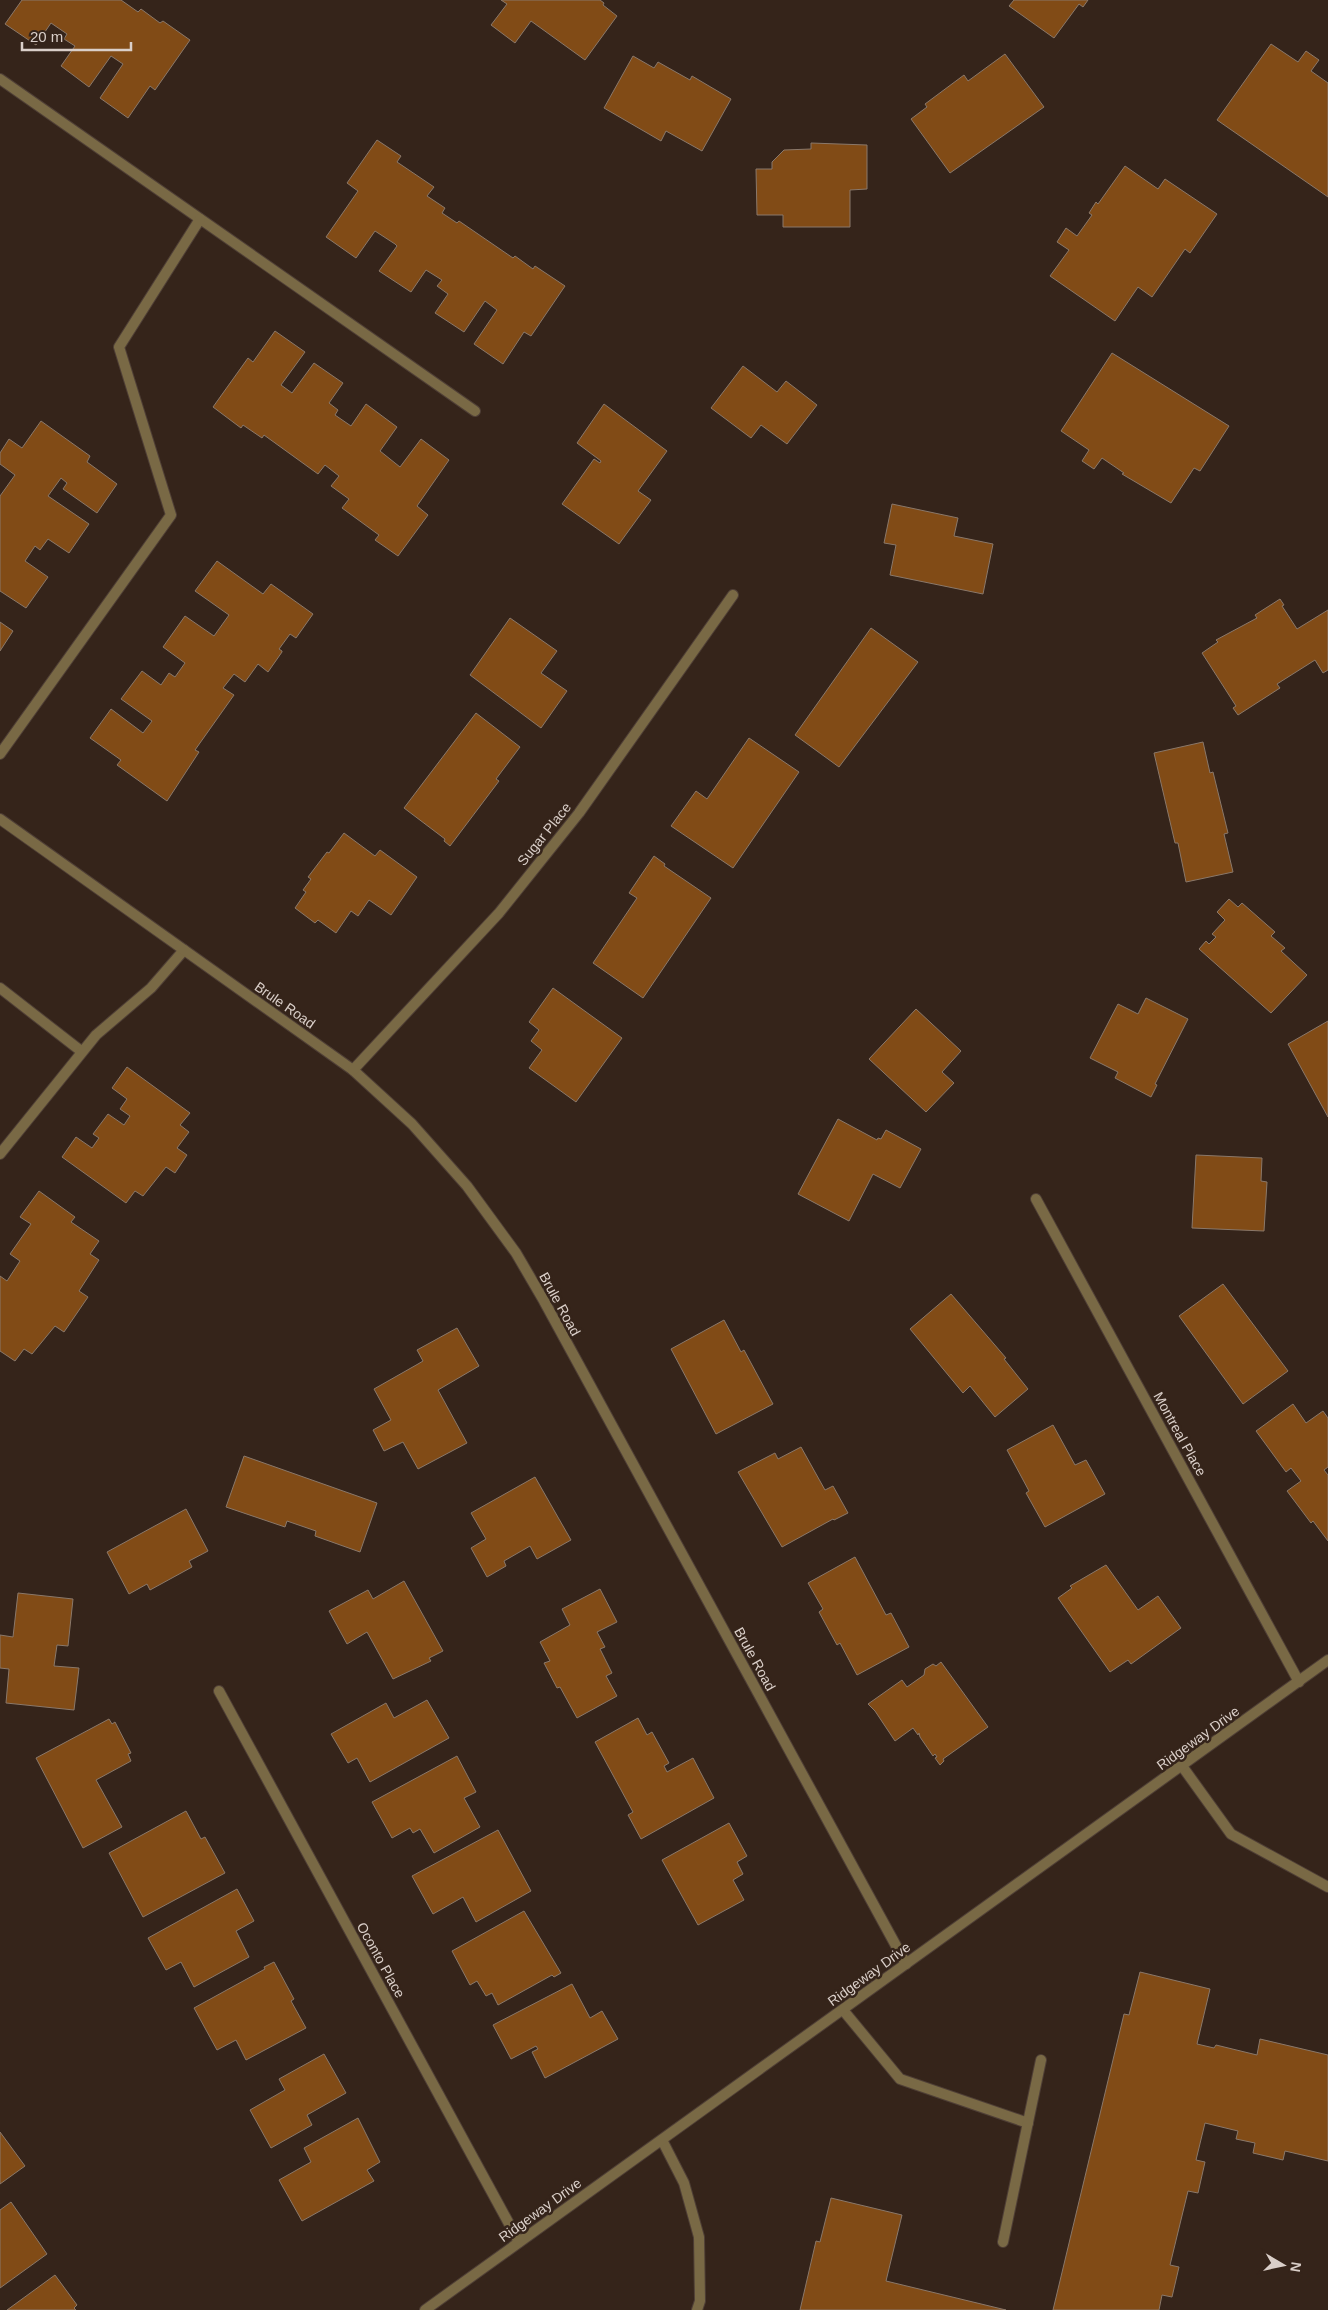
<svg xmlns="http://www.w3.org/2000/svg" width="1328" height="2310" font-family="Helvetica,sans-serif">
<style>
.building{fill:#814b16;stroke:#8a786a}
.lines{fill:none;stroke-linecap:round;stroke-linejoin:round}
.lane-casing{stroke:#4f3f36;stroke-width:12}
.street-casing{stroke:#4f3f36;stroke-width:12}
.lane{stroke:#796945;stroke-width:10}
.street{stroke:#796945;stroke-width:10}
.labels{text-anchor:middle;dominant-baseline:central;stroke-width:5;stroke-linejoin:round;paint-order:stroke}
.street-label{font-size:14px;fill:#dacfc9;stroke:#35241a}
</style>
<rect width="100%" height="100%" fill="#35241a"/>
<g class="building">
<polygon points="22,0 121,0 138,12 141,9 160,23 163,21 190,40 155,90 150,86 128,118 100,98 123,64 111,56 89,87 61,66 75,46 64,39 67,34 51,23 36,45 5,24"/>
<polygon points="501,0 600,0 604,3 603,5 617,16 585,60 531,21 515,43 491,25 507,4"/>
<polygon points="1014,0 1088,0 1083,7 1079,4 1054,38 1009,6"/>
<polygon points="1271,44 1298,62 1306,51 1319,60 1311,71 1328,83 1328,197 1217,120"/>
<polygon points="1005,54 1044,107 950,173 911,119 927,107 925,104 964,75 968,81"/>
<polygon points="633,56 654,68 658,62 690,80 692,76 731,99 702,151 666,131 661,141 604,108"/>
<polygon points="377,140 401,156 397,162 434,187 427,196 445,208 442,213 457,223 459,221 513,258 515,256 533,269 535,266 565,286 531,336 524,332 503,364 474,344 497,310 485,301 464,332 435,313 448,294 437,286 442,280 426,270 411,292 379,271 397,246 395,244 375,231 356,258 326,237 358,191 347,183"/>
<polygon points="811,143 867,145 867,189 850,190 850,227 783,227 783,215 757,215 756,169 772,169 772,162 784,150 811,149"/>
<polygon points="1125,166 1158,189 1165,179 1217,214 1190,253 1185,249 1152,297 1138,287 1115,321 1050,276 1069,250 1057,242 1066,228 1077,236 1092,215 1089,213 1096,202 1098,204"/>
<polygon points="275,331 305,352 281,385 292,393 314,363 343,383 329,403 338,410 335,415 351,426 366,404 397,427 380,451 400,467 421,439 449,460 417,506 428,515 398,556 375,540 379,535 342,508 349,499 331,486 339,476 325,465 318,474 264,435 262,438 243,425 241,428 213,407 248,358 253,362"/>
<polygon points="1112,353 1229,426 1200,471 1194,468 1171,503 1122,474 1124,473 1102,458 1094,469 1082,461 1089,450 1061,431"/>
<polygon points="743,366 777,392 786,381 817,405 787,444 761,425 751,438 711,408"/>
<polygon points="604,404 667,451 638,491 651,500 619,544 562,504 594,459 600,463 601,461 577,443"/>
<polygon points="41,421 90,456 87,462 117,484 97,513 63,489 67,483 61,478 48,496 89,524 69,553 48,539 40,550 35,546 25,561 48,577 26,608 0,591 0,496 15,475 0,464 0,453 9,439 22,448"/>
<polygon points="892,504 958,518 954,536 993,544 983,594 890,575 896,545 884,543"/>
<polygon points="217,561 263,594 271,584 313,614 296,638 290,634 279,649 282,651 282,652 268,672 258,664 245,682 234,674 223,688 234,695 195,750 199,752 167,801 117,765 121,760 90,738 111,709 143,733 152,721 121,699 142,671 161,685 169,673 175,677 185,663 163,647 185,616 214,636 229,615 195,591"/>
<polygon points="1280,599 1284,605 1282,606 1297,629 1328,610 1328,670 1323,673 1315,660 1277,684 1280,688 1238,715 1233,708 1236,706 1202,653 1218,642 1216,640 1257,618 1255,615"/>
<polygon points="510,618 557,651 541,673 567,691 541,728 470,675"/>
<polygon points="0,622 13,631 0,651"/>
<polygon points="871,628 918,662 839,767 795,735"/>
<polygon points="476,713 520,747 496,779 499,781 450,846 444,841 445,839 404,808"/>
<polygon points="749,738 799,772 733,868 671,826 696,791 707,799"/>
<polygon points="1203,742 1210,773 1213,772 1228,833 1224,834 1233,872 1186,882 1178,843 1175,843 1154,753"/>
<polygon points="344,833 375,856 380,850 417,877 391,915 369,900 358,916 351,911 336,933 318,920 315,923 295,908 306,892 303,890 311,879 308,877 327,852 329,853"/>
<polygon points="654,856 665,864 664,866 711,898 643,998 593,963 637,898 629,893"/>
<polygon points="1229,899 1238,907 1242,903 1275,932 1271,936 1285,948 1281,951 1307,975 1271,1013 1199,949 1206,941 1209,944 1216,937 1212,934 1225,920 1217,912"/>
<polygon points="553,988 622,1038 576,1102 529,1068 542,1050 531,1041 539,1030 529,1022"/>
<polygon points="1146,998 1188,1019 1155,1084 1157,1085 1151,1097 1115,1078 1118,1072 1090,1058 1118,1004 1138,1014"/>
<polygon points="916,1009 961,1051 942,1072 954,1083 926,1112 869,1059"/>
<polygon points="1328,1021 1328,1117 1288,1044"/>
<polygon points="127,1067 190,1113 180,1125 189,1132 177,1148 187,1155 175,1173 166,1167 143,1196 135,1191 126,1203 62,1157 76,1137 92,1148 99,1138 93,1134 108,1114 124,1125 130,1116 120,1109 127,1099 112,1088"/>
<polygon points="838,1119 877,1140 878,1138 881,1139 886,1130 921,1149 900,1188 873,1174 849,1221 798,1194"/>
<polygon points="1196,1155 1262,1158 1261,1181 1267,1182 1264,1231 1192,1228"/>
<polygon points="39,1191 75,1217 71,1222 99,1241 90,1254 99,1260 79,1291 88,1297 64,1332 55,1326 32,1354 24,1349 15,1361 0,1351 0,1276 7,1281 20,1261 10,1254 31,1224 20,1217"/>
<polygon points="1223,1284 1288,1371 1243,1404 1179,1316"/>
<polygon points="951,1294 1006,1358 1004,1359 1028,1389 995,1417 970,1386 963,1393 910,1329"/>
<polygon points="724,1320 741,1352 744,1350 773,1404 716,1434 671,1349"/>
<polygon points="457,1328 479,1366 438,1390 467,1443 418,1469 403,1442 384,1451 373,1430 391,1420 374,1389 418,1364 423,1361 417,1350"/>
<polygon points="1293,1404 1306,1423 1323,1411 1328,1418 1328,1467 1324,1470 1328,1475 1328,1541 1313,1521 1311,1523 1287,1491 1301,1481 1291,1468 1286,1472 1256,1431"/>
<polygon points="1053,1425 1075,1465 1086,1460 1105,1494 1045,1527 1026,1493 1029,1491 1007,1450"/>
<polygon points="801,1447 825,1490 833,1486 848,1513 834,1520 833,1519 782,1547 738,1472 775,1453 778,1459"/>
<polygon points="244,1456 377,1503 360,1552 315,1536 316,1531 287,1521 285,1527 226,1507"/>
<polygon points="535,1477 571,1540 537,1559 530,1546 504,1561 506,1566 487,1577 471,1548 486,1539 471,1513"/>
<polygon points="186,1509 208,1551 189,1561 192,1567 150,1590 147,1584 129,1594 107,1552"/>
<polygon points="855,1557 886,1615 891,1613 909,1647 857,1675 840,1643 837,1645 819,1612 823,1609 808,1583"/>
<polygon points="1106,1565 1138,1610 1158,1596 1181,1628 1131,1664 1128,1660 1110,1672 1058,1598 1072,1588 1070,1586"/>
<polygon points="404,1581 443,1651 429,1658 431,1661 393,1679 367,1632 347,1644 329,1611 368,1590 373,1599"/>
<polygon points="600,1589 617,1622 597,1632 605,1647 600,1649 612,1673 606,1676 617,1696 577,1718 560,1687 557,1688 544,1663 550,1661 540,1642 570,1625 562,1609"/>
<polygon points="18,1593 73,1599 68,1646 57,1645 54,1666 79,1668 74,1710 6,1703 9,1669 0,1668 0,1635 13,1637"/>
<polygon points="941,1662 988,1727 943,1759 944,1761 940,1765 935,1758 937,1757 935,1754 933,1756 920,1737 919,1733 918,1735 913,1728 895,1741 875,1711 868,1704 902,1680 907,1687 924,1675 925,1669 933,1664 936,1666"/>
<polygon points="427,1700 449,1738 370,1782 357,1758 348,1763 331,1734 386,1703 394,1718"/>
<polygon points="638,1718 647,1735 652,1732 669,1763 664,1766 667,1772 693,1758 714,1798 641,1839 628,1815 633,1812 595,1742"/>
<polygon points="109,1719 112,1724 115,1722 131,1753 128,1754 131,1761 96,1780 122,1827 83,1848 36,1758"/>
<polygon points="457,1756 476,1792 464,1798 480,1827 434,1853 420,1829 413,1833 410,1828 392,1838 372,1802"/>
<polygon points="186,1811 201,1839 205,1837 225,1873 143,1917 109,1853"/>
<polygon points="729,1823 747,1856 737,1862 743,1874 733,1880 744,1900 698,1925 662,1860"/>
<polygon points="498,1830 531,1891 476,1922 463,1897 433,1914 412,1876"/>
<polygon points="237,1889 254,1921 236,1931 249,1957 194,1987 181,1962 166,1970 148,1938"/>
<polygon points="524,1911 561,1973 554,1977 552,1975 498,2005 492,1993 486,1996 477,1981 470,1985 452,1951"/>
<polygon points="274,1962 294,1999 291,2001 306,2028 246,2060 236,2040 217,2050 194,2008 265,1969 264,1967"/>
<polygon points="1140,1972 1210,1989 1197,2044 1214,2048 1216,2045 1257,2055 1260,2039 1328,2055 1328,2161 1285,2151 1283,2160 1253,2153 1255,2143 1236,2139 1238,2131 1205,2123 1196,2160 1205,2162 1198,2193 1188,2191 1170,2265 1179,2267 1172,2297 1162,2295 1159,2310 1053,2310 1124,2014 1129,2015"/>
<polygon points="572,1984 590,2018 602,2011 618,2039 545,2078 532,2052 538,2049 536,2046 511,2059 493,2025"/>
<polygon points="324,2054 346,2093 307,2115 312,2125 271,2148 250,2110 285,2090 279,2079"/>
<polygon points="358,2118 380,2162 367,2170 374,2181 302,2221 279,2180 311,2162 304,2148"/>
<polygon points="0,2132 25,2166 0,2184"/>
<polygon points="831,2198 902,2215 886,2281 1006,2310 800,2310 816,2241 820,2242"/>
<polygon points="11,2202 47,2254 0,2288 0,2210"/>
<polygon points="55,2275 77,2305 74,2308 76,2310 7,2310"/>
</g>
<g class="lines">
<defs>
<g id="lane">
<polyline points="0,79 475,411"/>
<polyline points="0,754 171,515 119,347 200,219"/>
<polyline points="0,988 81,1051"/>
<polyline points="0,1154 96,1035 151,988 184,950"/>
<polyline points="1182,1766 1231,1834 1328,1887"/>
<polyline points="843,2010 900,2079 1028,2123"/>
<polyline points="662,2140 684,2183 699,2237 700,2301 697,2310"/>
<polyline points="1003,2242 1041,2060"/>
</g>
<g id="street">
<polyline points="0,819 353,1070 412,1124 467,1186 516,1253 544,1301 906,1964"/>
<polyline points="353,1070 499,913 579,813 733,595"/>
<polyline points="1036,1199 1299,1682"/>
<polyline points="219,1691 519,2242"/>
<polyline points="425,2310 1328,1660"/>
</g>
</defs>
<use href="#lane" class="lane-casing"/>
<use href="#street" class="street-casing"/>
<use href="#lane" class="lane"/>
<use href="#street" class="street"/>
</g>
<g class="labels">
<g class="street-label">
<text transform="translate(544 834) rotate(-51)">Sugar Place</text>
<text transform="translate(285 1005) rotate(35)">Brule Road</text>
<text transform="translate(560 1304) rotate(61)">Brule Road</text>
<text transform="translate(1180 1434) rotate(61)">Montreal Place</text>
<text transform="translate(755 1659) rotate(61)">Brule Road</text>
<text transform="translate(1198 1738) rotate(-36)">Ridgeway Drive</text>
<text transform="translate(381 1960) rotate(61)">Oconto Place</text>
<text transform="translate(869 1974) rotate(-36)">Ridgeway Drive</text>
<text transform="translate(540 2210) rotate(-36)">Ridgeway Drive</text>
</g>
</g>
<g transform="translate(1283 2265) rotate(99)" stroke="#35241a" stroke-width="4" paint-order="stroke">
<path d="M0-4L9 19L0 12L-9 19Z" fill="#dacfc9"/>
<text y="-8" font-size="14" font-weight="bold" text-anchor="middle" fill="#dacfc9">N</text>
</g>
<path d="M22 42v8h109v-8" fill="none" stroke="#dacfc9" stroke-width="2.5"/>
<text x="30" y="42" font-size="15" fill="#dacfc9" stroke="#35241a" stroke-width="4" paint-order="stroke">20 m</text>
</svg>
